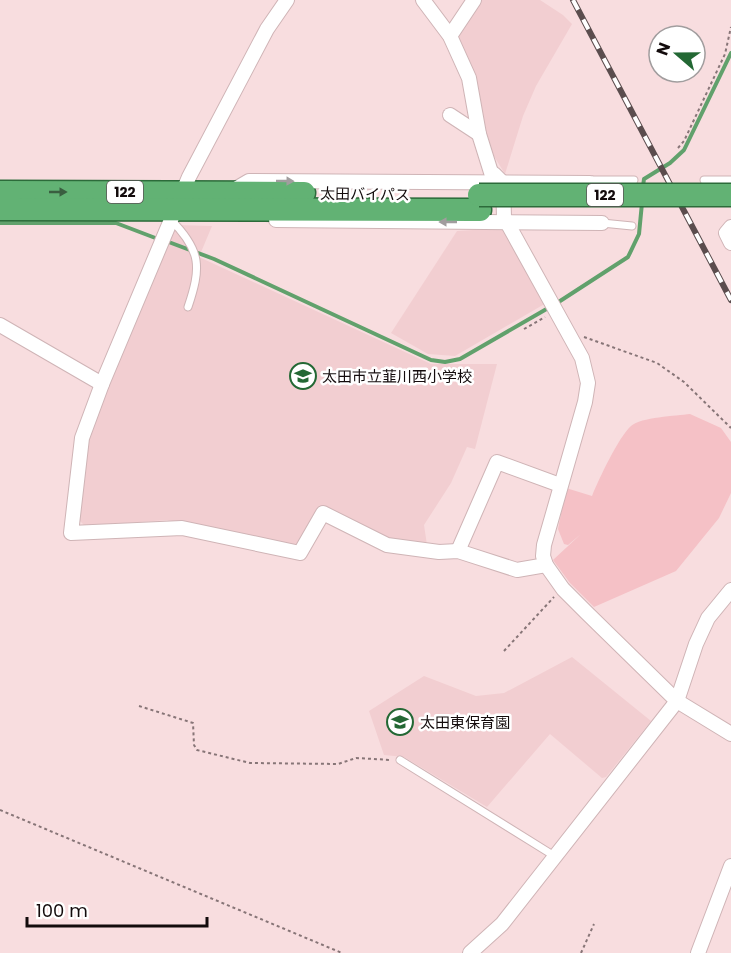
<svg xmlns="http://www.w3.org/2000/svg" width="731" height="953" font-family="Poppins,'Noto Sans JP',sans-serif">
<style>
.built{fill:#f2ced1}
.green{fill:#f5c1c6}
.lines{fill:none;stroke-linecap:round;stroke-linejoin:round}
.stream{stroke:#61a16c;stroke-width:4}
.service-casing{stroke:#cfb4b6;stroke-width:9}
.minor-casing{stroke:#cfb4b6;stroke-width:16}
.trunk-casing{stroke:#2c6b3a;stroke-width:25}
.path{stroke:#877577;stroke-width:2;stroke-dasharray:3 3;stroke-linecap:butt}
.service{stroke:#fff;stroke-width:7}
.minor{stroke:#fff;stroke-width:14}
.trunk{stroke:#62b274;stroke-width:22}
.rail-casing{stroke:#5b4d4e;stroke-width:6}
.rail{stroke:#fff;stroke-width:4;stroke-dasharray:11;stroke-linecap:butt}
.trunk-bridge-casing{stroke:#2c6b3a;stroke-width:25;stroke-linecap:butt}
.trunk-bridge{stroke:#62b274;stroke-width:22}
.oneway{fill:#a19d9e}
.oneway2{fill:#3a5e40}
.labels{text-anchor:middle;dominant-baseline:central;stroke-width:5;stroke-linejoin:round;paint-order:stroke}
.shield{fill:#fff;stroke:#5a5455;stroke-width:1.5}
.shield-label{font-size:14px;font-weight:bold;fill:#130b0c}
.street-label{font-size:15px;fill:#130b0c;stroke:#fff}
.poi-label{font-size:15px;fill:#130b0c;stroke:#fff;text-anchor:start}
</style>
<rect width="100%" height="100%" fill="#f8dddf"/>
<g class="built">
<polygon points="479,0 540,0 563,15 572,24 536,86 523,116 505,174 489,148 457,38 457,34"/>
<polygon points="176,225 212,226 199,257 431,364 497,364 475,449 467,447 451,483 424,525 427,545 389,540 320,505 296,546 167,520 85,526 78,519 88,441 107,386"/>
<polygon points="505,228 548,302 455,356 428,354 391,333 457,231"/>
<polygon points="572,657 651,721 606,777 602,778 550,734 487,807 404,757 384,755 369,711 424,676 476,696 504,693"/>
</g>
<path class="green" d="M690 414 721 428 731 442V493L719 518 676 571 594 607 570 583 553 560 581 534 568 545 564 544 558 529 566 488 592 496C599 479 618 438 631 426 641 417 676 416 690 414Z"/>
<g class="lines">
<g class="stream">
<polyline points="643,186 644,179 670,163 684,150 731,53"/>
<polyline points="0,223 116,223 158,239"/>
<polyline points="166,241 214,259 431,360 445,362 460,359 550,307"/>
<polyline points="557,303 628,257 639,234 642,203"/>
</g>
<defs>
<g id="service">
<polyline points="704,180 731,180"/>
<polyline points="590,183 593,180 634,180"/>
<path d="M171 220C202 251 201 268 188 307"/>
<polyline points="602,223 632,226"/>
<polyline points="400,760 556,857"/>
</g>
<g id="minor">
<polyline points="287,0 267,29 189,177 102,384 82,438 71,533 182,528 300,553 323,513 387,545 439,552 458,551 517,570 546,565"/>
<polyline points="423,0 450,36 469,78 479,134 494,182"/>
<polyline points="450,36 474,0"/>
<polyline points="450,115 479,134"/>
<polyline points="494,174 503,183 504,217 582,358 588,383 585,402 544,545 543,556 546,565 563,589 587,613 677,701 731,734"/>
<polyline points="232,191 249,181 590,183"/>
<polyline points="276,220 602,223"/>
<polyline points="731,227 726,233 731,243"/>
<polyline points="0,325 102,384"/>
<polyline points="458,551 497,462 560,485"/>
<polyline points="470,953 502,924 677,701 696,644 708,618 731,590"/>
<polyline points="698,953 731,866"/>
</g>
<g id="trunk">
<polyline points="0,192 304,193"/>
<polyline points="0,209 480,210"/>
</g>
</defs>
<use href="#service" class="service-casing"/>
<use href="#minor" class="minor-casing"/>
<use href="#trunk" class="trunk-casing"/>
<g class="path">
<polyline points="678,148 684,141 725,54 731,27"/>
<polyline points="524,329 545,317"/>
<polyline points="584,337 657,363 684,382 731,428"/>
<polyline points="504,651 554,597"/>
<polyline points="139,706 193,723 194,745 197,750 250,763 338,764 356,758 391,760"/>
<polyline points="0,810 342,953"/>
<polyline points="581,953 594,924"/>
</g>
<use href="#service" class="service"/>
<use href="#minor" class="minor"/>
<use href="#trunk" class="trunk"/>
<defs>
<polyline id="rail" points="573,0 731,300"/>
</defs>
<use href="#rail" class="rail-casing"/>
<use href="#rail" class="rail"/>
<defs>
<polyline id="trunk-bridge" points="479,195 731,195"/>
</defs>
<use href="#trunk-bridge" class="trunk-bridge-casing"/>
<use href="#trunk-bridge" class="trunk-bridge"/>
</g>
<defs><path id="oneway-solid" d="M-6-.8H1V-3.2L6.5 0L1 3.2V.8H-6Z" transform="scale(1.5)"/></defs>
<g class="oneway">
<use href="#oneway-solid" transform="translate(285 181) rotate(1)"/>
<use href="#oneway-solid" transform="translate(448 222) rotate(180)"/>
</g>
<use class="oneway2" href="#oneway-solid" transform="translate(58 192)"/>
<defs>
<symbol id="school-ring" viewBox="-11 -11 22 22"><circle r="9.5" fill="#fff" stroke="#236834" stroke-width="1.5"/><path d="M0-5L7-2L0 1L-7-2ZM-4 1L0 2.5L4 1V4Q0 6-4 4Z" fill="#236834"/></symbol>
</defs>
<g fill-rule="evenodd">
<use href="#school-ring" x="288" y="361" width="30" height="30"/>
<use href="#school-ring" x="385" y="707" width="30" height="30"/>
</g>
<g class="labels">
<g class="shield">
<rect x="107" y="181" width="36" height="22" rx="4.5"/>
<rect x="587" y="184" width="36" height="22" rx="4.5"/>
</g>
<g class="shield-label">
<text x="125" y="192">122</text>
<text x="605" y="195">122</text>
</g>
<g class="street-label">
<text transform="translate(365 194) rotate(1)">太田バイパス</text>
</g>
<g class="poi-label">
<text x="322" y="376">太田市立韮川西小学校</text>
<text x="420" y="722">太田東保育園</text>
</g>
</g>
<g transform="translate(677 54) rotate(290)"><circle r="28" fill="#ffffff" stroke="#a19d9e" stroke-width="1.5"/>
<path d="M0-4.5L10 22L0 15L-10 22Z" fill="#236834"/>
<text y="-9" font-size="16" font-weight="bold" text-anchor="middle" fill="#130b0c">N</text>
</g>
<path d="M27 917v9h180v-9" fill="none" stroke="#130b0c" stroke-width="3"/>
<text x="36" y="917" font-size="18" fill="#130b0c" stroke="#ffffff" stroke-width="4.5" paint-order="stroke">100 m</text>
</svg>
